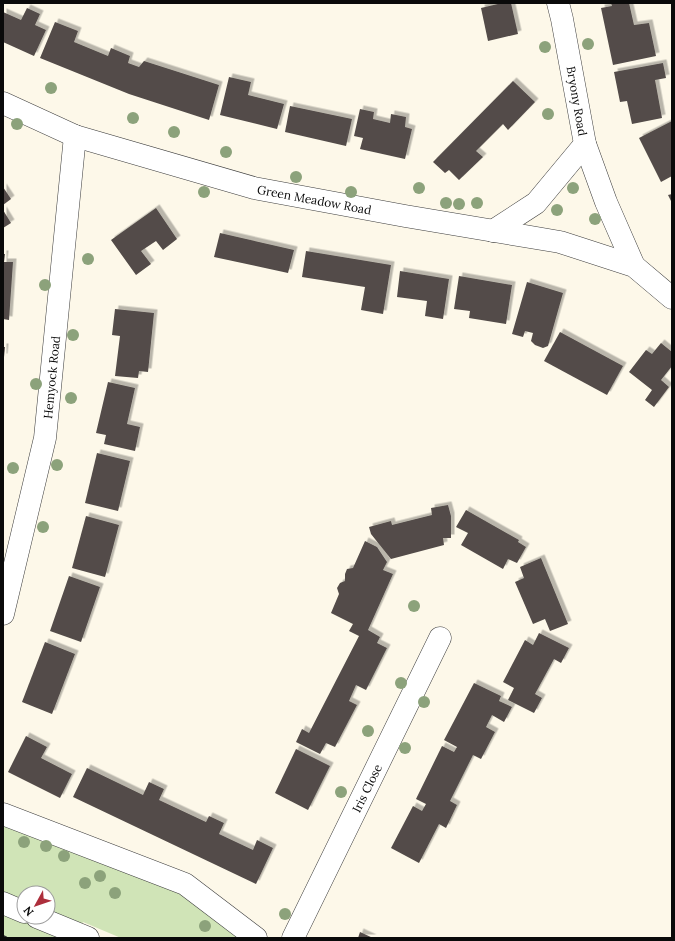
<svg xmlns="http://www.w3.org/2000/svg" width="675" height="941" font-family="Lora,serif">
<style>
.green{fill:#d0e4b7;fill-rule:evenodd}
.building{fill:#524b48;filter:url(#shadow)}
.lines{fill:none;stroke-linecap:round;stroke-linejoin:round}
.minor-casing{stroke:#3d3d3d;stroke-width:23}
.path{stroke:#2c2c2c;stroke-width:2.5;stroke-dasharray:4 2;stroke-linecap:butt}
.minor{stroke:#fff;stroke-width:22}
.tree{fill:#8ca27b}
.labels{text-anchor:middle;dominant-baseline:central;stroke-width:4;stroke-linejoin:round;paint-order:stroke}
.street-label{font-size:12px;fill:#0a0a0a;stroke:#fff}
</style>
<defs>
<filter id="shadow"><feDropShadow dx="3.5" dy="-3.5" stdDeviation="0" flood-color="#0004"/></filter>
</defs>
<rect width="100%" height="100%" fill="#fdf8e9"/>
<path class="green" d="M3 820 185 888 248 938H121L83 922 77 938H3ZM24 893H48V917H24Z"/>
<g class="building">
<polygon points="502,3 511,3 518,34 488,41 481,8"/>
<polygon points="611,3 629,3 634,25 649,23 656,56 613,65 601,8 612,6"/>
<polygon points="27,8 40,14 35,25 46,30 34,56 3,42 3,12 21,20"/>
<polygon points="55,22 78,31 74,42 108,56 111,48 130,56 128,63 139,67 144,61 219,85 209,120 129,94 40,58"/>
<polygon points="663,63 666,78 655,80 662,118 632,124 627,101 620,102 614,72"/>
<polygon points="229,77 251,82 248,95 284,104 277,129 220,115"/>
<polygon points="513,81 535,102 508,130 503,124 476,151 483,157 459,180 449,170 445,173 433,162"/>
<polygon points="290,106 352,119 346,146 285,132"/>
<polygon points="360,109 374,112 373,119 390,123 391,114 406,117 405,127 412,129 405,159 360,149 363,138 354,136"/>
<polygon points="672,121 672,176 661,182 639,138"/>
<polygon points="3,187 11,199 3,205"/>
<polygon points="672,194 672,203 668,195"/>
<polygon points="156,208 177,239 163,250 156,241 141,251 151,264 136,275 111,240"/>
<polygon points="3,210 11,223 3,228"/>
<polygon points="220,233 294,250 288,273 214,257"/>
<polygon points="306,251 391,265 383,314 361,310 365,287 302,277"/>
<polygon points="3,254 5,254 4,262 13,262 9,320 3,319"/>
<polygon points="400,271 449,279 443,319 425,316 427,301 397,297"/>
<polygon points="459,276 512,285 506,324 469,318 470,311 454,309"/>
<polygon points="527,282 563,293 548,346 543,348 535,345 531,341 533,333 525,331 523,337 512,334"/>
<polygon points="115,309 154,313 148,372 139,371 138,378 115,376 120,336 112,335"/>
<polygon points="560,332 623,366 607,395 544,361"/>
<polygon points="661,343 672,352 672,366 661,380 669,387 654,407 645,400 652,390 629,372 646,350 652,354"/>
<polygon points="3,347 5,347 4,357 3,357"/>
<polygon points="108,382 135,388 127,424 140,427 135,451 104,444 106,435 96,433"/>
<polygon points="97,453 130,461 118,511 85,503"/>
<polygon points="448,505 451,516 451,538 443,538 444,545 391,559 371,534 369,527 391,521 392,525 432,515 431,508"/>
<polygon points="466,510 519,540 518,542 526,547 517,563 508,559 503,569 461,545 468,533 456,527"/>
<polygon points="86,516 119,525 105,577 72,568"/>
<polygon points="365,541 377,547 387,562 383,570 393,574 368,630 380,637 377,643 387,648 366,690 356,685 349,701 357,705 335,747 326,743 320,754 296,742 302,729 309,733 359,636 349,631 353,624 331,613 339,594 337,588 340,583 345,581 345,574 347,569 353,568"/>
<polygon points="541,558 568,624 550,631 545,619 533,624 515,582 524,578 520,567"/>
<polygon points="69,576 100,587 81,642 50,631"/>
<polygon points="539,633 569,648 561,663 554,659 535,694 542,698 534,713 508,700 514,688 503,682 525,640 533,645"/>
<polygon points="45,642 75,654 52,714 22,702"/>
<polygon points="474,683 501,696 499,701 512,707 504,722 492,715 486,727 495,732 481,759 473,755 450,801 457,805 446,828 439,824 419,863 391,848 413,806 422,811 426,804 416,799 442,746 454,752 457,747 444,740"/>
<polygon points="26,736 47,747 41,758 72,774 60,798 8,772"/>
<polygon points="296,749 330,766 308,810 275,793"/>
<polygon points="87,768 143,795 149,782 164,789 159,800 206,822 209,816 224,823 219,834 253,850 257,840 273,848 256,884 73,797"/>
<polygon points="360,932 373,938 358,938"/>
</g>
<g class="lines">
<defs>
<g id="minor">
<path id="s1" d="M3 103 75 136 254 188 405 216 560 242 634 266 672 298"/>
<polyline points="585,144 606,202 634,266"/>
<polyline points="493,231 536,203 585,144 562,19 558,3"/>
<path id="s2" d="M3 614 45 438 75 136"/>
<polyline points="3,814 185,884 256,938"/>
<polyline points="3,903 24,912"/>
<polyline points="37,917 88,938"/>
<path id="s3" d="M293 938 440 638"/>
</g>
</defs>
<use href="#minor" class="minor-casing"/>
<polyline class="path" points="3,936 7,938"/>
<use href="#minor" class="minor"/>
</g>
<g class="tree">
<circle cx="588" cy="44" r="6"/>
<circle cx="545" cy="47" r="6"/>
<circle cx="51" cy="88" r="6"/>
<circle cx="548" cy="114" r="6"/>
<circle cx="133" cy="118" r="6"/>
<circle cx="17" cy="124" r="6"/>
<circle cx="174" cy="132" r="6"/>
<circle cx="226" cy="152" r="6"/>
<circle cx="296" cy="177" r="6"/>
<circle cx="419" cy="188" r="6"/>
<circle cx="573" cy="188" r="6"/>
<circle cx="204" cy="192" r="6"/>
<circle cx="351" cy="192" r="6"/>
<circle cx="446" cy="203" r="6"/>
<circle cx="477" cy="203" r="6"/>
<circle cx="459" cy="204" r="6"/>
<circle cx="557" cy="210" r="6"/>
<circle cx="595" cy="219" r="6"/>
<circle cx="88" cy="259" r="6"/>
<circle cx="45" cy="285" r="6"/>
<circle cx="73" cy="335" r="6"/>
<circle cx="36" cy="384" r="6"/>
<circle cx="71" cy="398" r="6"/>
<circle cx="57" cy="465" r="6"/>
<circle cx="13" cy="468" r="6"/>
<circle cx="43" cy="527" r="6"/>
<circle cx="414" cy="606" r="6"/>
<circle cx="401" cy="683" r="6"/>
<circle cx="424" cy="702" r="6"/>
<circle cx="368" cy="731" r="6"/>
<circle cx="405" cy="748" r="6"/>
<circle cx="341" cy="792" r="6"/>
<circle cx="24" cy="842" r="6"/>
<circle cx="46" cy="846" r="6"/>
<circle cx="64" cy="856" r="6"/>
<circle cx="100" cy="876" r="6"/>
<circle cx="85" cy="883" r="6"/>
<circle cx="115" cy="893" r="6"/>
<circle cx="285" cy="914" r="6"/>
<circle cx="205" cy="926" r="6"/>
</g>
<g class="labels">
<g class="street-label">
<text transform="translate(577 101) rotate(80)">Bryony Road</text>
<text stroke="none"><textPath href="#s1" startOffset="327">Green Meadow Road</textPath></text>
<text stroke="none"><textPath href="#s2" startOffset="242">Hemyock Road</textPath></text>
<text stroke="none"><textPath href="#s3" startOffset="167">Iris Close</textPath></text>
</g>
</g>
<rect width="675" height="941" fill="none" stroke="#0a0a0a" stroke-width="8"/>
<g transform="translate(36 905) rotate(230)"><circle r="19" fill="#ffffff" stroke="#9d9d9d"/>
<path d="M0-3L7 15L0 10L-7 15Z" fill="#ad2f3c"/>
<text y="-6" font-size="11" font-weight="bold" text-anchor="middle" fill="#0a0a0a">N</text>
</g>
</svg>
